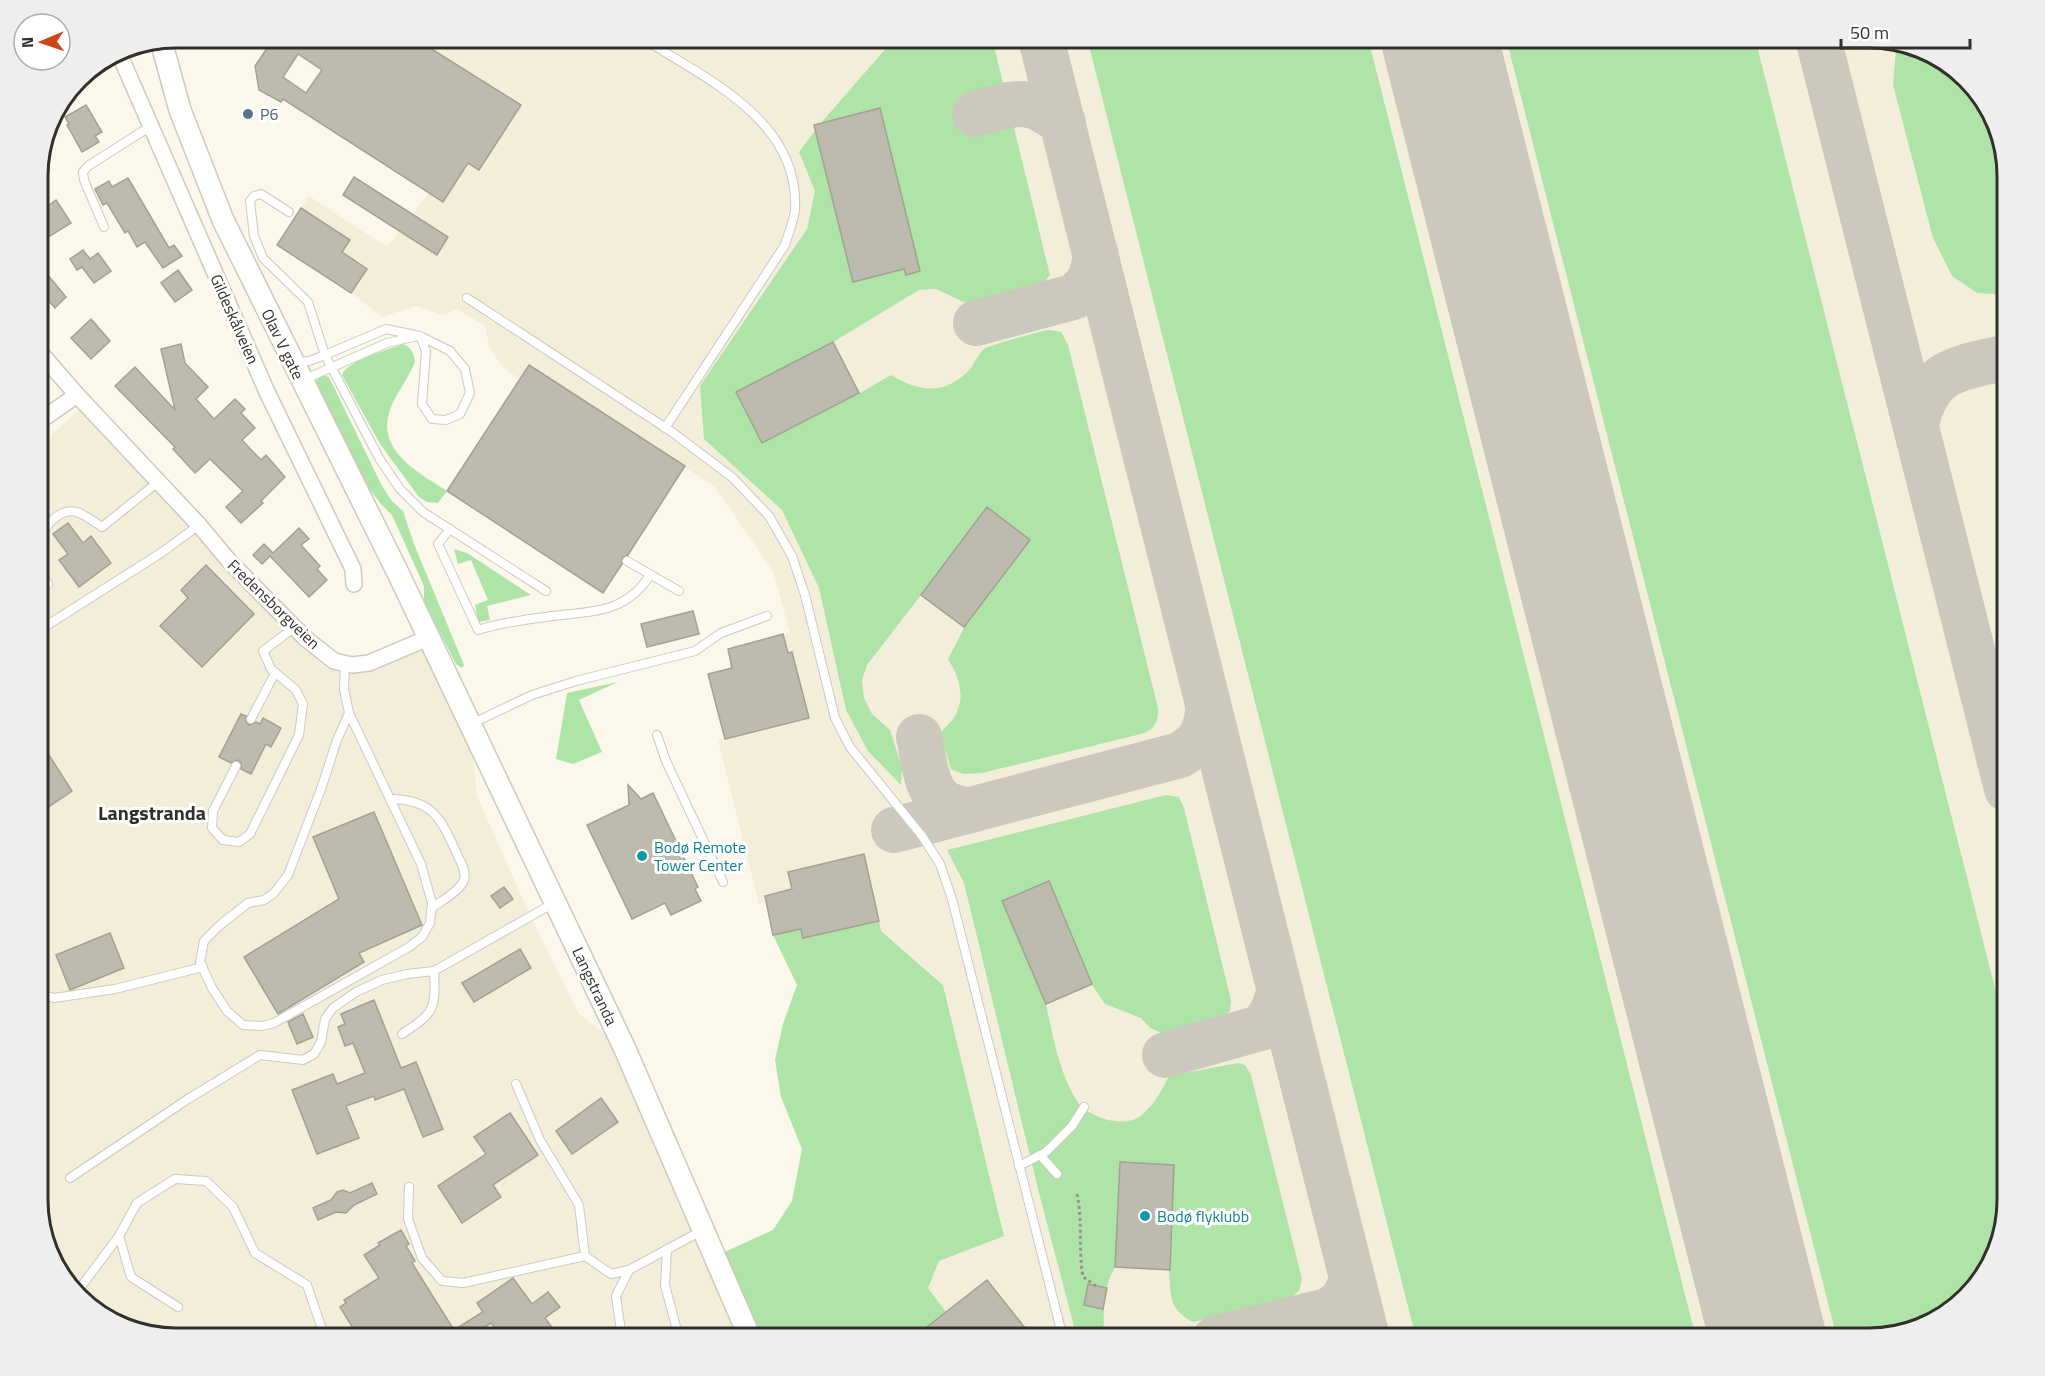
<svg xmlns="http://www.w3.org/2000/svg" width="2045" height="1376" font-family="'Titillium Web',sans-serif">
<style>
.built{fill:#f3eeda}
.green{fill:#aee4a7}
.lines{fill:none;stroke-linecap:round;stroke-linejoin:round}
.taxiway{stroke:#ccc8be;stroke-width:46}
.runway{stroke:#ccc8be;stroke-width:116}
.building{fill:#bdbaae;stroke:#a3a094;stroke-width:1.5;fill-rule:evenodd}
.lane-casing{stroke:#cdc9bd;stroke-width:10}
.street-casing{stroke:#cdc9bd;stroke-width:18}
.secondary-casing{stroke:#cdc9bd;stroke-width:24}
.path{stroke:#97948c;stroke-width:3;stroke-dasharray:3 3;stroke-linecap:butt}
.lane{stroke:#fff;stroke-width:8}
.street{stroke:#fff;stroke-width:15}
.secondary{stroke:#fff;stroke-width:21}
.service-dot{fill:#5c6f8a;stroke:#fff;stroke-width:2}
.culture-dot{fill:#0f9aa8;stroke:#fff;stroke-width:2}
.labels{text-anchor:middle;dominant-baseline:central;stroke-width:6;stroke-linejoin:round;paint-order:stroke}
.service-label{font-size:16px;fill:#4e5e75;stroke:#fff;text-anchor:start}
.street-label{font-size:16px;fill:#31302b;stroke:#fff}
.culture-label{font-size:16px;fill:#0d838f;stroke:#fff;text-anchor:start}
.quarter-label{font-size:20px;font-weight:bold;fill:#31302b;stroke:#fff}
.rim{fill:none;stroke:#31302b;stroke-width:3}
</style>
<rect width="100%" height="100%" fill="#fbf7eb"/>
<g class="built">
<polygon points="357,38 1869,38 1946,61 1989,107 2007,176 2007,1200 1984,1277 1938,1320 1869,1338 918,1338 916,1336 928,1288 939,1261 1004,1235 943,984 881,931 773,935 766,903 759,904 718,739 725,739 708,674 732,668 728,649 790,633 773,571 715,487 529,365 519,379 503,367 490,349 485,326 457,309 443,315 416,306 382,317 351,293 301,208 309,196 387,247 432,189"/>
<polygon points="82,407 231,562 345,664 428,638 470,724 477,796 534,924 579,1014 625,1049 737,1338 283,1338 277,1329 257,1338 176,1338 99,1315 56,1269 38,1209 38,447"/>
</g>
<g class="green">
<path d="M895 38H992L1050 275 1042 285 970 305 936 289 919 290 833 342 860 393 891 375C921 393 947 395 971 368 975 362 979 353 984 349 989 345 1039 332 1047 330 1052 330 1057 331 1061 332L1068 345 1158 708C1158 721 1157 726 1145 733L982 773 963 774 951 769 940 733C945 727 953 721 956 714 966 695 958 675 948 659L964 628 921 595 867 665 862 680 864 698 872 714 890 730 902 767 901 785 868 751 846 710 819 588 782 510 704 439 700 386 807 229 815 191 799 152 820 124Z"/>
<polygon points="1087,38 1368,38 1696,1338 1416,1338"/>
<polygon points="1506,38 1755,38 2007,1036 2007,1200 1984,1277 1938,1320 1869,1338 1837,1338"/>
<polygon points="1898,46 1946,61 1989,107 2007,176 2007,295 1977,293 1952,276 1933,238 1893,85 1896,49"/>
<path d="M403 344C411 347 414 353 415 362 409 377 398 391 391 407 374 450 418 472 447 491L438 503 427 502 419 497 380 444 342 375C348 360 388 350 403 344Z"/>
<polygon points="324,375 329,377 381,484 391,500 403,511 414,544 464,665 462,668 456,664 424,602 424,586 392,515 381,504 364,482 314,384 318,378"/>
<path d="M2007 439V528C1999 492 1989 474 2007 439Z"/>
<polygon points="454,549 467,553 531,595 487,606 490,620 478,622 475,605 488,600 471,560 458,564"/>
<polygon points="618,682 579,700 602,752 573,764 556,759 567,693"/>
<path d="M1166 795 1179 797 1184 808 1231 1000 1230 1011 1225 1016 1162 1033 1150 1028 1141 1018 1105 1004 1092 985 1046 1004C1053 1036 1059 1073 1077 1101 1088 1118 1127 1130 1143 1114 1155 1103 1162 1090 1169 1076L1238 1063 1245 1065 1251 1075 1302 1279 1299 1291 1290 1298 1193 1322C1168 1309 1171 1295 1169 1270L1115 1267C1101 1293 1105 1311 1103 1338H1077L1037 1185 964 883 947 850Z"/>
<polygon points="879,921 881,931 943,985 1004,1236 939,1261 928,1288 946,1312 916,1337 917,1338 824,1338 822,1336 810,1338 750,1338 716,1256 773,1230 792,1201 802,1149 781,1097 775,1060 783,1024 797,985 773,935 801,929 803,938"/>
</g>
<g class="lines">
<g class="taxiway">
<polyline points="1041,38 1367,1338"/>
<polyline points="1818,38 2007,789"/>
<path d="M975 114C1018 103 1024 95 1063 123"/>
<path d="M976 323 1073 297C1091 284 1092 277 1096 255"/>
<path d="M1916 424C1929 368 1958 369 2007 357"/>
<path d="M919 737C927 773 925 808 970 810"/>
<path d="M894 830 1180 755C1202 742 1205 733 1209 708"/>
<path d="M1165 1055 1260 1028C1272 1017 1275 1006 1280 990"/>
<path d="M1216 1338 1327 1311C1342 1303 1347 1295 1352 1279"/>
</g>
<polyline class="runway" points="1439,38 1768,1338"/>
</g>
<g class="building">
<path d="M274 38H306L316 44 320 38H414L521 105 479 170 468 163 443 202 283 99 281 102 259 90 255 66ZM298 54 322 70 306 93 283 77Z"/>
<polygon points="86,105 102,132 95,136 99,142 82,152 67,125 69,124 65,117"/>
<polygon points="880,108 920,271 906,275 904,269 853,282 814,125"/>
<polygon points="354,177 448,237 437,255 343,195"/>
<polygon points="128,178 169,248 174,245 182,256 163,268 145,242 137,247 128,231 125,233 107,203 103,205 95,189 109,181 112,187"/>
<polygon points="56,200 71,223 50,236 38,217 38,213"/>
<polygon points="301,208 350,240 342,252 367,269 351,293 277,245"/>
<polygon points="83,250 90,259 98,253 111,271 94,283 82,267 77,270 70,259"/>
<polygon points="178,270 192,290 175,302 161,283"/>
<polygon points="47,274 66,297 55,308 38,289 38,282"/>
<polygon points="91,319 110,341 91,359 71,338"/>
<polygon points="833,342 859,393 762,443 736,392"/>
<polygon points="181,344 185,363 208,387 196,399 214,419 235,399 245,409 241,413 255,428 242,440 261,460 266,455 285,477 261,501 263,503 241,523 226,507 243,491 210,459 195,473 173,449 175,447 115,386 135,367 175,410 161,349"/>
<polygon points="529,365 685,466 628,555 622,558 622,564 603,593 447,491"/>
<polygon points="987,507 1030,540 964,627 921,595"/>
<polygon points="68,523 83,543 91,536 111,563 79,587 59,560 68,554 53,534"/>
<polygon points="299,528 309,539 301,545 320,566 317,569 327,580 309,597 270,556 262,564 253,555 264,544 273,553"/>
<polygon points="206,565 254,614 202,667 160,626 188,598 181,590"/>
<polygon points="693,611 699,634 647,647 641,624"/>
<polygon points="783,634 788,653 792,652 809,718 725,739 708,674 732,668 728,649"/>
<polygon points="241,714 246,716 246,722 249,725 256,722 260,724 263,718 281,728 271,747 266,744 251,774 241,769 241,763 238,760 231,763 219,757"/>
<polygon points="38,738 72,791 38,814"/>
<polygon points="628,785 641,799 653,793 698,887 695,889 701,901 671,915 665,903 632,919 587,825 629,805"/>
<polygon points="374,812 422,925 359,953 364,962 278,1014 244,957 339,899 313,837"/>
<polygon points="864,854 879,921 803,938 801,929 773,935 765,896 792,889 788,872"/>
<polygon points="1049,881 1092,984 1046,1004 1002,901"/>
<polygon points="504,887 513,899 500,908 491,896"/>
<polygon points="110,933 124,968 70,990 56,955"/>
<polygon points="520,949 531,968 474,1002 462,983"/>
<polygon points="374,1000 401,1068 416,1062 443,1129 423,1137 404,1089 375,1100 374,1096 346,1106 359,1138 317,1154 292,1090 333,1074 337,1084 365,1073 353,1043 345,1046 338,1027 345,1024 341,1014"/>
<polygon points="303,1014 313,1037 297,1044 288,1022"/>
<polygon points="601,1098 618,1122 572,1154 556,1131"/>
<polygon points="510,1113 538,1155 493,1185 501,1197 462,1223 438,1186 486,1154 474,1137"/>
<polygon points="1120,1162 1174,1165 1170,1270 1115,1267"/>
<polygon points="372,1183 377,1194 354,1205 346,1213 336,1212 318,1220 313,1208 331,1200 337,1192 343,1190 350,1193"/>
<polygon points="401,1230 409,1244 406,1246 415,1261 412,1263 454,1330 483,1312 477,1303 513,1278 532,1304 548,1292 560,1307 545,1318 554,1330 543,1338 503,1338 491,1323 466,1338 359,1338 340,1307 346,1303 344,1300 379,1278 364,1255 380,1245 378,1243"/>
<polygon points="987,1280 1033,1338 913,1338 946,1312"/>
<polygon points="1088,1284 1107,1288 1103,1309 1084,1305"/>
</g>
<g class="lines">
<defs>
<g id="lane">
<path d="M642 38C706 79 800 120 795 210 794 221 788 234 785 245L665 428"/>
<polyline points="289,212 261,194 254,196 250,201 254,236 263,258 308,302 325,355 379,458 400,489 423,512 546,591"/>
<polyline points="104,227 84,180 83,172 88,166 151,126"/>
<polyline points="467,298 672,432 733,478 769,516 792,556 805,595 835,718 850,747 922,836 940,864 952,899 1063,1338"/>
<polyline points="297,362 309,361 325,355 386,329 420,336 450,351 465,369 470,393 460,414 446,420 432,419 422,404 426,351 420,336"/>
<polyline points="303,380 387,343 417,336"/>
<path d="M450 529 438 544 478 630C499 623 529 619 552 616 592 611 625 614 650 575"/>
<path d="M38 542C44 528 58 507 77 512 85 515 95 522 102 527L158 482"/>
<polyline points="627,561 679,591"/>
<polyline points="38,563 39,569 48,584"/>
<polyline points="38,631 161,553 199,525"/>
<polyline points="345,664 344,689 349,713 337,740 321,789 288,875 274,893 264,900 248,903 220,925 204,941 200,962 212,988 227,1011 243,1025 262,1026 274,1023 409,947 422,937 430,923 432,903 421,864 349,713"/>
<polyline points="251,719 275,673"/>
<polyline points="471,724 532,695 576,681 695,651 721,633 767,616"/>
<polyline points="657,735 666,761 723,882"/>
<polyline points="236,766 213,811 212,828 223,840 239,842 250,834 299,735 303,704 296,690 271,669 263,651 295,627"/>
<path d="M390 799C433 799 441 819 457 854 460 861 467 871 464 880 460 891 441 901 432 908"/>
<polyline points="38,900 44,897"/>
<polyline points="38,993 54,998 115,989 203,967"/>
<path d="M402 1034C434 1013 436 1010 434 971"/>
<polyline points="516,1084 540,1140 579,1205 585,1256 611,1274 629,1270 703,1230"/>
<polyline points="1040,1155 1057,1174"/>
<polyline points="1019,1166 1046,1152 1072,1126 1084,1107"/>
<polyline points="70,1178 188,1099 260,1055 303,1060 314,1054 321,1042 325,1019 333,1008 356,992 382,980 407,974 434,971 554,903"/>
<polyline points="409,1187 408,1219 422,1258 442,1281 463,1283 585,1256"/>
<polyline points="667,1249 665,1285 679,1338"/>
<polyline points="77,1292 119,1236"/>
<polyline points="178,1307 131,1277 119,1236 137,1203 175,1179 206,1181 233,1207 255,1253 307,1285 325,1338"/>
<polyline points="622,1338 616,1296 629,1270"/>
</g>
<g id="street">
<polyline points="118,51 267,392 353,569 354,584"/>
<polyline points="38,350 77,395 199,525 230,562 305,638 334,661 352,665 369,663 428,638"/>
<polyline points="38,422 77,395"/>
</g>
<polyline id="secondary" points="161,41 180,110 223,220 399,575 625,1049 750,1338"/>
</defs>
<use href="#lane" class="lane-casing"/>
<use href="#street" class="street-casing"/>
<use href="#secondary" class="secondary-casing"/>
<path class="path" d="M1077 1194C1083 1222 1078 1249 1083 1277L1096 1286"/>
<use href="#lane" class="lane"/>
<use href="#street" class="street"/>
<use href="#secondary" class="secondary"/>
</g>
<circle class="service-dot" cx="248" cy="114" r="6"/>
<g class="culture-dot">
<circle cx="642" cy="856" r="6"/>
<circle cx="1145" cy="1216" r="6"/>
</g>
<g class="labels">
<g class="service-label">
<text x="260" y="114">P6</text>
</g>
<g class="street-label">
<text transform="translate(235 319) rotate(66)">Gildeskålveien</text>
<text transform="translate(283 344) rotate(64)">Olav V gate</text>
<text transform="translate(274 604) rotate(44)">Fredensborgveien</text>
<text transform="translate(595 986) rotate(65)">Langstranda</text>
</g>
<g class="culture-label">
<text x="654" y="847">Bodø Remote<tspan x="654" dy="18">Tower Center</tspan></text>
<text x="1157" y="1216">Bodø flyklubb</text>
</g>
<g class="quarter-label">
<text x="152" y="812">Langstranda</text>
</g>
</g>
<path d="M0 0H2045V1376H0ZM176 48H1869A128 128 0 0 1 1997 176V1200A128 128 0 0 1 1869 1328H176A128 128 0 0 1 48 1200V176A128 128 0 0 1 176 48Z" fill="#efeeee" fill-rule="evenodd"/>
<path class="rim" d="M176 48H1869A128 128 0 0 1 1997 176V1200A128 128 0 0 1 1869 1328H176A128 128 0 0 1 48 1200V176A128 128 0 0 1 176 48Z"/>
<g transform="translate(42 42) rotate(268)"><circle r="28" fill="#ffffff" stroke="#adacaa" stroke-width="1.5"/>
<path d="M0-4.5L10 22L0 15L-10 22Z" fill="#ce4617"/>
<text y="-9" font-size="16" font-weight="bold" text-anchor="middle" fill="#31302b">N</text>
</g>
<path d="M1841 39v9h129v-9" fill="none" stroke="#31302b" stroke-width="3"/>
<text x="1850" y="39" font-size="18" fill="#31302b" stroke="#ffffff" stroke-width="4.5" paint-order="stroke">50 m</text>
</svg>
